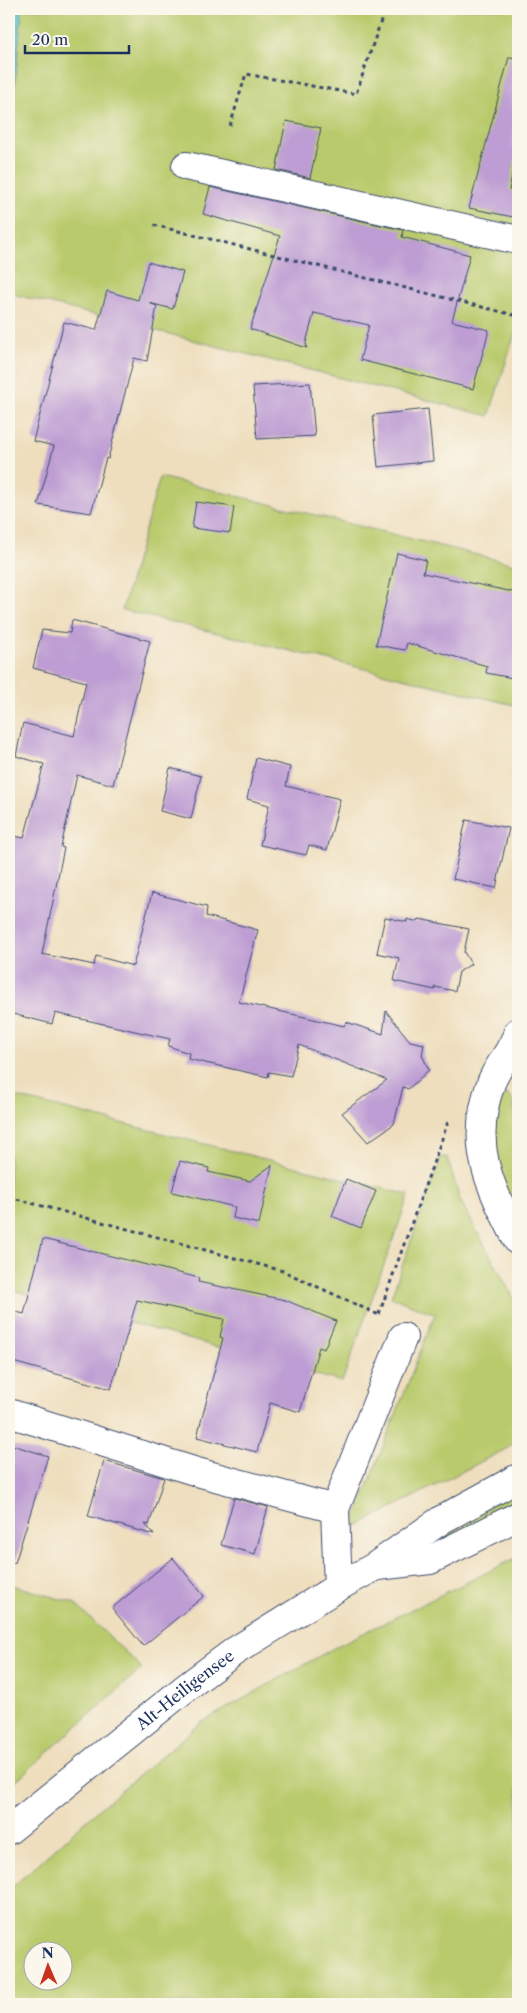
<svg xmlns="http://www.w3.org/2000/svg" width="527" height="2013" font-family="'Libre Caslon Text',serif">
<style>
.green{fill:#b9ca6c;stroke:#6a7c65;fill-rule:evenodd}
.water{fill:#51bfc9;stroke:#367794}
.building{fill:#bd9dd3}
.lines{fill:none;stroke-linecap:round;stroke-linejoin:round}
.minor-casing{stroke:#3b496c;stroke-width:30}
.major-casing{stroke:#3b496c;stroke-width:30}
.path{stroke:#3b496c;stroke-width:3;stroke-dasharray:4 4;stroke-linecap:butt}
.minor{stroke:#fff;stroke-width:28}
.major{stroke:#fff;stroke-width:28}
.labels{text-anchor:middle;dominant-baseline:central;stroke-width:4;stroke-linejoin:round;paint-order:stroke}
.street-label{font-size:16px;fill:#1b2f5e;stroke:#fbf7ec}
</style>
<rect width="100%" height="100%" fill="#fbf7ec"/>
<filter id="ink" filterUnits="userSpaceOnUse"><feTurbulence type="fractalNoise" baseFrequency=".02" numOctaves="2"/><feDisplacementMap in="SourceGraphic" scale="10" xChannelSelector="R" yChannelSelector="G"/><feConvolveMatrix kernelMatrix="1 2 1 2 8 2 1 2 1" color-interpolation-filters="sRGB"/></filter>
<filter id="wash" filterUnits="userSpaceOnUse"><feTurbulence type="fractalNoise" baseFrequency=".0096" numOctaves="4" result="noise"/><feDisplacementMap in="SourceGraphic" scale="20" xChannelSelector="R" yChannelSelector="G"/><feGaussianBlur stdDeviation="1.12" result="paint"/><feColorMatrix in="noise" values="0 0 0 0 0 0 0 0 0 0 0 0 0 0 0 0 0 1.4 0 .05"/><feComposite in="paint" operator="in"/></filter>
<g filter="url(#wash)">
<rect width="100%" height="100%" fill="#eedebd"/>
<g class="green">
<polygon points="22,9 518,9 518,324 489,416 9,293 9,145"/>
<polygon points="160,477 518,565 518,706 122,610"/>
<path d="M506 1094 513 1099 518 1147V1219C504 1186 486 1147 498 1111 500 1104 501 1098 506 1094Z"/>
<polygon points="9,1095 409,1195 342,1382 9,1289"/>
<polygon points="441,1157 447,1157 460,1200 518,1306 518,1439 508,1448 351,1529 435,1314 391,1297"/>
<polygon points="518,1490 518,1504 442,1541 439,1537 439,1533"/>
<path d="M518 1557V2004H9V1890L101 1807 202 1722 339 1645ZM32 1950H62V1980H32Z"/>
<polygon points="9,1584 74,1603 142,1668 9,1787"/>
</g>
<polygon class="water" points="9,9 22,9 9,145"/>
<g id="blocks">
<g class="building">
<polygon points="509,57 518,58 518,145 509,190 518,192 518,218 469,208"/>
<polygon points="286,121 321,128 310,178 276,170"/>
<polygon points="210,187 403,230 402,237 470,255 452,321 489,330 473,389 360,360 369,325 314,313 306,343 307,348 250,329 280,236 203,214"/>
<polygon points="148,262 183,272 173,309 149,303 157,306 147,361 134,358 108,459 106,458 91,513 38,505 54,446 33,441 64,322 96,330 107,291 138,300"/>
<polygon points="310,383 315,436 257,439 253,386"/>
<polygon points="428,409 433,461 378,467 373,415"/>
<polygon points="196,502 234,507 230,533 192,528"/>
<polygon points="397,553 426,560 423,573 518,593 518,679 486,673 487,666 407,643 405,650 376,645"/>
<polygon points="72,620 150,641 113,785 77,775 61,847 64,848 42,954 94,965 96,956 133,966 152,893 207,907 206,916 258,930 239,1002 344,1026 346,1022 383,1034 386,1011 410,1041 424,1044 422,1055 429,1070 408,1089 403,1087 394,1124 368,1142 342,1113 387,1080 299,1045 291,1076 269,1072 268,1077 188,1059 189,1053 168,1046 170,1039 55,1013 52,1024 9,1013 9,835 24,838 44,764 16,756 23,723 74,736 86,682 33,668 42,630 70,633"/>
<polygon points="256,758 290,767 286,786 340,799 327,850 309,845 306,855 260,845 269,805 247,799"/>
<polygon points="170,768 201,776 191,819 160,811"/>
<polygon points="466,820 509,828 496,888 453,879"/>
<polygon points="385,917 407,922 407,919 418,922 419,919 469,929 464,952 471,964 459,972 455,991 435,987 435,990 394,981 399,958 377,953"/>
<polygon points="180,1161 209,1168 208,1172 250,1181 272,1165 259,1224 233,1218 235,1207 172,1192"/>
<polygon points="346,1179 376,1191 361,1228 332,1216"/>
<polygon points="43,1239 199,1278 198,1282 285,1300 336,1321 324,1349 319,1347 300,1412 270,1403 257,1452 197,1437 223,1338 220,1337 224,1319 137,1300 111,1389 9,1361 9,1310 24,1314"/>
<polygon points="9,1444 48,1456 15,1563 9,1562"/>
<polygon points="104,1461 164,1478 149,1525 145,1524 154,1535 88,1516"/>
<polygon points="234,1498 268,1507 255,1554 221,1545"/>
<polygon points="173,1558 204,1596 143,1646 112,1608"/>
</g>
</g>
</g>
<g filter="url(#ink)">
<use href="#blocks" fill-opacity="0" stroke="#3b496c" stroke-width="1"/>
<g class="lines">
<defs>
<g id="minor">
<polyline points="186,166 518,240"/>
<polyline points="9,1413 197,1472 335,1509"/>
<polyline points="338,1587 335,1509 403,1337"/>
</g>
<g id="major">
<path d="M518 1032C512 1051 498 1065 491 1083 468 1147 490 1186 518 1241"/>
<polyline points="378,1566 430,1560 518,1516"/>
<path id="s1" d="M9 1830 188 1686 235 1651 338 1587 374 1567 441 1520 518 1478"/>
</g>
</defs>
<use href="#minor" class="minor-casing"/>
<use href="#major" class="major-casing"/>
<g class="path">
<polyline points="230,126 246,74 356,94 385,9"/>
<polyline points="9,138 11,138"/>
<polyline points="154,225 518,316"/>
<polyline points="9,1197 283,1271 379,1315"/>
<polyline points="379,1314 448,1122"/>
</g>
<use href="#minor" class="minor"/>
<use href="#major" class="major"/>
</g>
</g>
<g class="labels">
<g class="street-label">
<text stroke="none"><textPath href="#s1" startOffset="225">Alt-Heiligensee</textPath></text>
</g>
</g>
<rect width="527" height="2013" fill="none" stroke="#fbf7ec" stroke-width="30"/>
<g transform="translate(48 1966) rotate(358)"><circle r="24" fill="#fbf7ec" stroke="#a1a7b3"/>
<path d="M0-4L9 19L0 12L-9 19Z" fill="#c8321e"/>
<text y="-8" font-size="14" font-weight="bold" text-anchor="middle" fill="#1b2f5e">N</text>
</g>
<path d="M25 45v8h104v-8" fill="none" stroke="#1b2f5e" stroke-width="2.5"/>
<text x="32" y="45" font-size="15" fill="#1b2f5e" stroke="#fbf7ec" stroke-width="4" paint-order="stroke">20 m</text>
</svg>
